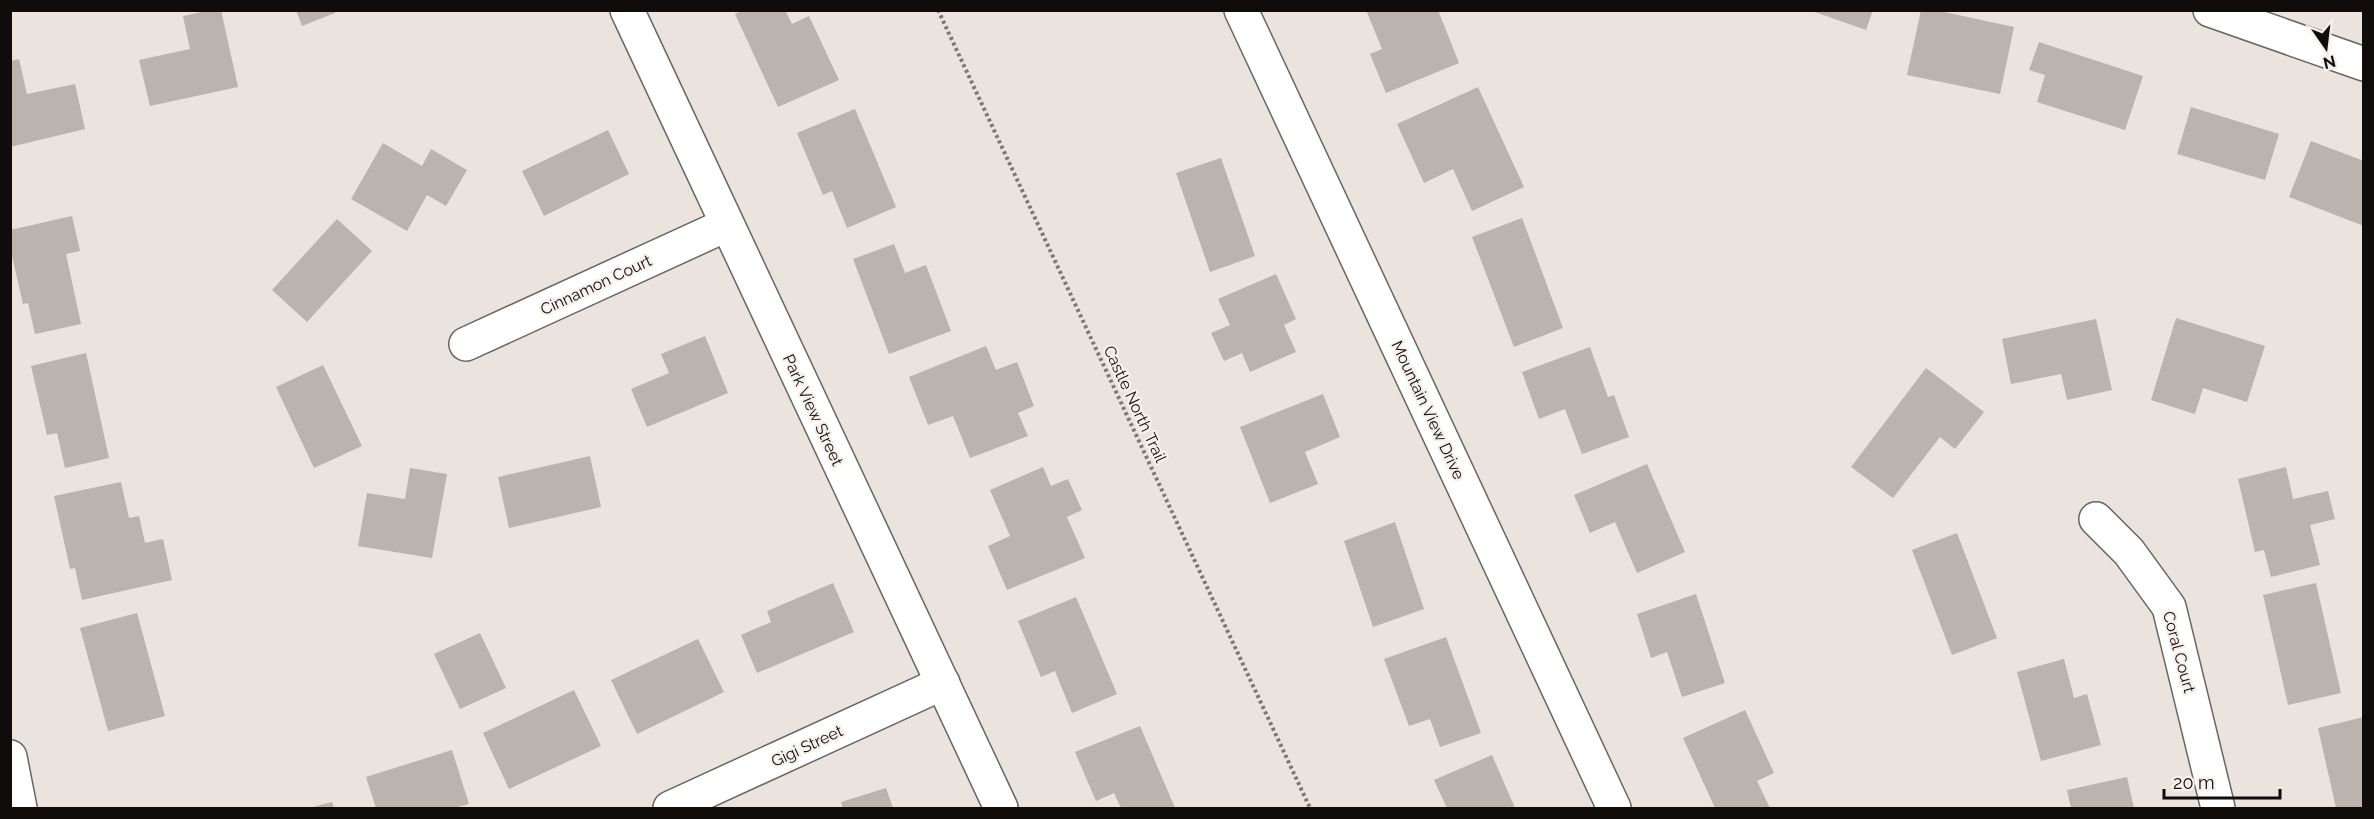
<svg xmlns="http://www.w3.org/2000/svg" width="2374" height="819" font-family="Raleway,sans-serif">
<style>
.building{fill:#bbb3ae}
.lines{fill:none;stroke-linecap:round;stroke-linejoin:round}
.minor-casing{stroke:#6b6460;stroke-width:36}
.path{stroke:#7d7875;stroke-width:4;stroke-dasharray:3 3;stroke-linecap:butt}
.minor{stroke:#fff;stroke-width:33}
.labels{text-anchor:middle;dominant-baseline:central;stroke-width:4.5;stroke-linejoin:round;paint-order:stroke}
.street-label{font-size:16px;fill:#0f0c0b;stroke:#f8f0eb}
</style>
<rect width="100%" height="100%" fill="#ebe3de"/>
<g class="building">
<polygon points="211,10 221,10 238,87 150,106 139,60 190,49 183,16"/>
<polygon points="296,10 335,10 335,13 302,26"/>
<polygon points="744,10 785,10 792,24 809,16 839,80 778,107 735,14"/>
<polygon points="1366,10 1438,10 1459,63 1386,93 1370,54 1382,49"/>
<polygon points="1809,10 1873,10 1866,30"/>
<polygon points="1921,10 1935,10 2014,27 2000,94 1907,75"/>
<polygon points="2039,42 2143,76 2125,130 2037,102 2045,75 2029,70"/>
<polygon points="19,59 27,94 75,84 85,129 10,147 10,61"/>
<polygon points="1478,87 1524,187 1472,211 1453,169 1424,183 1397,124"/>
<polygon points="2191,107 2279,134 2265,180 2177,154"/>
<polygon points="855,109 896,207 847,228 832,191 823,195 797,133"/>
<polygon points="608,130 629,174 544,216 522,171"/>
<polygon points="2311,141 2364,161 2364,226 2289,197"/>
<polygon points="383,143 422,166 431,149 467,170 446,206 427,195 407,231 351,199"/>
<polygon points="1221,158 1255,256 1210,272 1176,173"/>
<polygon points="72,216 80,251 66,254 81,324 35,334 28,303 23,304 10,247 10,230"/>
<polygon points="1522,218 1563,328 1514,347 1472,237"/>
<polygon points="337,219 372,251 307,322 272,290"/>
<polygon points="894,244 905,273 926,265 951,331 889,354 853,259"/>
<polygon points="1276,274 1296,319 1284,325 1296,352 1250,372 1242,353 1224,361 1211,333 1230,325 1218,299"/>
<polygon points="2176,318 2265,346 2247,402 2203,388 2195,414 2151,400"/>
<polygon points="2096,319 2112,390 2067,400 2061,374 2011,384 2002,339"/>
<polygon points="705,336 728,393 647,427 631,389 669,373 661,354"/>
<polygon points="986,346 996,370 1017,362 1034,406 1018,413 1028,436 970,458 953,416 928,425 909,377"/>
<polygon points="1590,347 1608,397 1614,395 1629,437 1582,454 1565,409 1539,419 1522,372"/>
<polygon points="86,353 109,458 65,468 57,433 47,435 31,366"/>
<polygon points="323,365 362,446 314,468 276,387"/>
<polygon points="1926,368 1984,412 1955,449 1940,437 1893,498 1851,467"/>
<polygon points="1323,394 1340,437 1305,452 1318,484 1270,503 1240,427"/>
<polygon points="590,456 601,507 509,528 498,477"/>
<polygon points="1647,464 1685,552 1637,573 1615,522 1590,533 1574,495"/>
<polygon points="1043,467 1051,486 1068,479 1082,510 1067,517 1085,558 1007,590 988,546 1010,536 990,490"/>
<polygon points="2286,467 2293,499 2328,491 2335,519 2310,525 2320,565 2271,577 2264,550 2255,552 2238,479"/>
<polygon points="410,468 447,474 432,558 358,546 367,493 405,499"/>
<polygon points="121,482 129,518 139,516 145,543 163,539 172,580 82,600 75,568 70,569 54,496"/>
<polygon points="1395,522 1424,609 1373,627 1344,541"/>
<polygon points="1957,533 1997,638 1952,655 1912,550"/>
<polygon points="833,583 854,632 757,673 741,635 771,622 767,611"/>
<polygon points="2316,583 2341,693 2288,705 2263,595"/>
<polygon points="1696,594 1725,683 1682,697 1667,652 1651,658 1637,614"/>
<polygon points="1076,597 1117,694 1072,713 1055,671 1041,677 1018,621"/>
<polygon points="137,613 165,716 108,731 80,628"/>
<polygon points="480,633 506,688 460,709 434,654"/>
<polygon points="1446,637 1481,733 1440,747 1430,719 1409,726 1384,659"/>
<polygon points="698,639 724,692 637,734 611,680"/>
<polygon points="2064,659 2074,698 2087,694 2101,745 2041,761 2017,672"/>
<polygon points="574,690 601,746 509,789 483,733"/>
<polygon points="1745,710 1774,773 1757,781 1770,808 1715,808 1683,738"/>
<polygon points="2364,717 2364,808 2336,808 2318,728"/>
<polygon points="1140,726 1175,808 1121,808 1114,793 1096,801 1075,752"/>
<polygon points="452,750 469,804 455,808 376,808 366,777"/>
<polygon points="1492,755 1515,808 1447,808 1434,780"/>
<polygon points="2127,777 2134,808 2071,808 2067,790"/>
<polygon points="886,788 893,808 843,808 841,802"/>
<polygon points="332,802 334,808 309,808"/>
</g>
<g class="lines">
<defs>
<g id="minor">
<polyline points="627,10 1001,808"/>
<polyline points="1241,10 1614,808"/>
<polyline points="2210,10 2364,64"/>
<polyline points="466,344 726,225"/>
<polyline points="2096,519 2129,552 2169,607 2218,808"/>
<polyline points="10,757 20,808"/>
<polyline points="670,808 943,683"/>
</g>
</defs>
<use href="#minor" class="minor-casing"/>
<polyline class="path" points="938,10 1310,808"/>
<use href="#minor" class="minor"/>
</g>
<g class="labels">
<g class="street-label">
<text transform="translate(596 285) rotate(-25)">Cinnamon Court</text>
<text transform="translate(1135 404) rotate(65)">Castle North Trail</text>
<text transform="translate(813 410) rotate(65)">Park View Street</text>
<text transform="translate(1428 410) rotate(65)">Mountain View Drive</text>
<text transform="translate(2179 652) rotate(75)">Coral Court</text>
<text transform="translate(807 746) rotate(-25)">Gigi Street</text>
</g>
</g>
<rect width="2374" height="819" fill="none" stroke="#0f0c0b" stroke-width="24"/>
<g transform="translate(2326 48) rotate(166)" stroke="#f8f0eb" stroke-width="4.5" paint-order="stroke">
<path d="M0-4.5L10 22L0 15L-10 22Z" fill="#0f0c0b"/>
<text y="-9" font-size="16" font-weight="bold" text-anchor="middle" fill="#0f0c0b">N</text>
</g>
<path d="M2164 789v9h116v-9" fill="none" stroke="#0f0c0b" stroke-width="3"/>
<text x="2173" y="789" font-size="18" fill="#0f0c0b" stroke="#f8f0eb" stroke-width="4.5" paint-order="stroke">20 m</text>
</svg>
